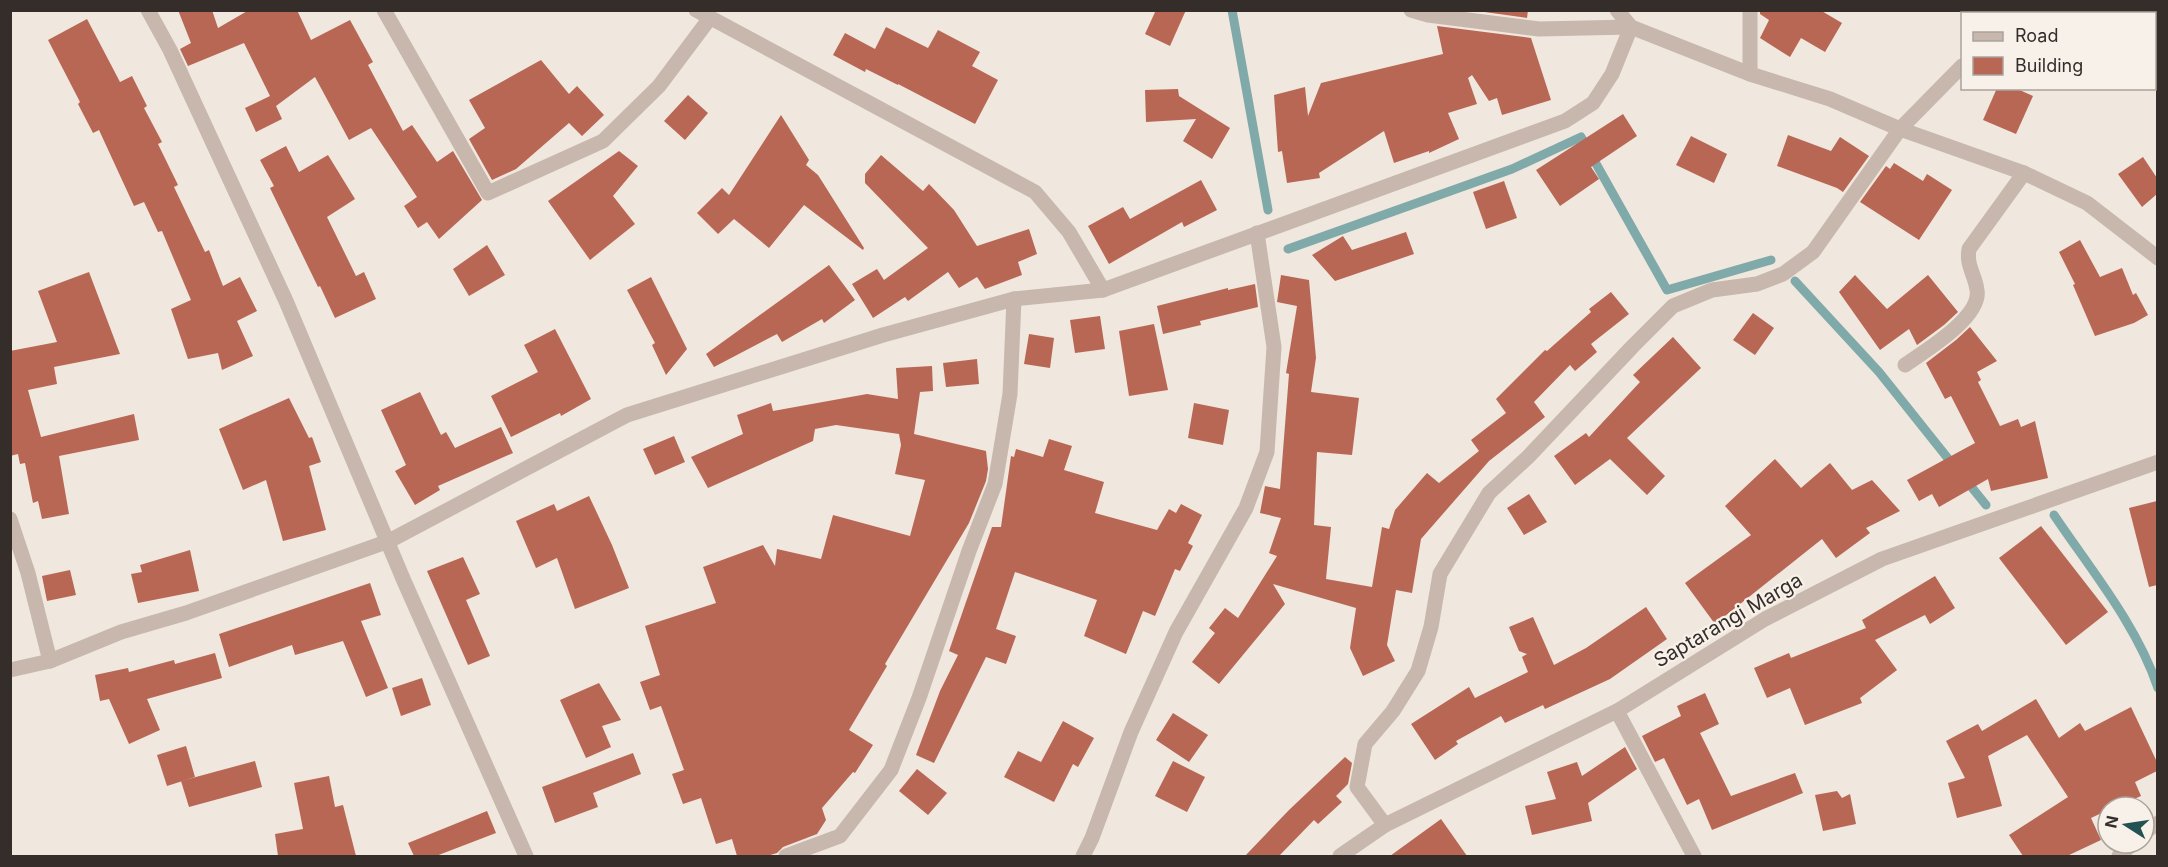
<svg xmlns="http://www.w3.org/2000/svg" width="2168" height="867" font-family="Inter,sans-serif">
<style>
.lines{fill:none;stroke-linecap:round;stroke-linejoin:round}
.stream{stroke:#80aaa9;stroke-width:9}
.building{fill:#b86754}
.minor{stroke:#c7b7ac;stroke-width:15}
.labels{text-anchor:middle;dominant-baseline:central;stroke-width:4.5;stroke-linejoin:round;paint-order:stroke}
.street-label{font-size:20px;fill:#352d2a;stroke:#f8f1ea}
</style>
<rect width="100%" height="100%" fill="#f0e7de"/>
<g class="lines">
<g class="stream">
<polyline points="1232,10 1268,210"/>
<polyline points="1288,249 1512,169 1581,137 1667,290 1771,260"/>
<polyline points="1795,281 1879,372 1954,466"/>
<polyline points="1965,479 1986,505"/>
<path d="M2054 515C2091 570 2137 625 2158 688"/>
</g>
</g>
<g class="building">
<polygon points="178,10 212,10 218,28 249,10 297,10 311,40 350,20 373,62 368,65 403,131 412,125 437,162 453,151 482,200 439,239 427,222 418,228 404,206 417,197 371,128 349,140 315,77 276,106 282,119 256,132 245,108 270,96 244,43 188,66 180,49 191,43"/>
<polygon points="1156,10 1186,10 1170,46 1145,34"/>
<polygon points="1470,10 1528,10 1527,18"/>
<polygon points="1760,10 1820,10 1842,23 1825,52 1801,38 1790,57 1760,38 1769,20 1760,14"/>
<polygon points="87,19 120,82 132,76 147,106 144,108 162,142 158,144 178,185 174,187 205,252 209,250 223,286 240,277 257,311 237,321 253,356 222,370 218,353 188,359 171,309 191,300 162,231 158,232 144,202 134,206 99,130 93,133 78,104 80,102 48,40"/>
<polygon points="1437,26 1531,38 1551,100 1502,115 1497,98 1489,101 1472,75 1468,78 1477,104 1448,113 1459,139 1429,153 1429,151 1394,163 1384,131 1319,173 1320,178 1287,183 1282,151 1278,152 1274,95 1305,87 1308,116 1321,83 1443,54"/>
<polygon points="886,27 928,48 938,30 980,52 972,66 998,80 975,124 898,84 898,85 866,69 865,72 833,55 845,33 875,49"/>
<polygon points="541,60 569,94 577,86 604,115 582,136 569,123 516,169 492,180 469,139 485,128 469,100"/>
<polygon points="1997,88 2015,88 2033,96 2016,134 1983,120"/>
<polygon points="1178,89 1179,96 1230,128 1212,159 1183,141 1196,119 1146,122 1145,90"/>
<polygon points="688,95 708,113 685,140 664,121"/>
<polygon points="1623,114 1637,136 1591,167 1599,179 1560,206 1536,170"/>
<polygon points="781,115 809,160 806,165 818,175 864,248 863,250 804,205 769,248 734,219 718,234 697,213 722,188 729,195"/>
<polygon points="1788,135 1831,151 1840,137 1869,156 1843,192 1837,188 1777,166"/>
<polygon points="1691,136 1727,154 1714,183 1676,165"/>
<polygon points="286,146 299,172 328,155 355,199 327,217 356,276 364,272 376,299 335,318 320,286 318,287 270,188 274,186 260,160"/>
<polygon points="619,151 638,166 613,196 635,224 590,260 548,201"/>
<polygon points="881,155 923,191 929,184 954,210 977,246 1029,229 1037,254 1018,262 1022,275 985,289 977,277 959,288 948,272 908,301 905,297 873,318 852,284 877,269 884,280 928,248 865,183 865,174"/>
<polygon points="2143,157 2157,178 2157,194 2142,207 2118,174"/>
<polygon points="1894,163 1923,181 1927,174 1952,190 1919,240 1860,202 1886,166 1890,169"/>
<polygon points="1201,180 1217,210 1184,227 1182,222 1109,264 1088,226 1123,207 1130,219"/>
<polygon points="1504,181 1517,218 1486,229 1473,192"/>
<polygon points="1406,232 1414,254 1335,281 1312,255 1343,236 1352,250"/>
<polygon points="2080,240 2100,277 2122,268 2133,295 2136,293 2148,315 2134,323 2095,336 2073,285 2075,284 2059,252"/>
<polygon points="487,245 505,275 469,296 453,269"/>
<polygon points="829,265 855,300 824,323 822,319 782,342 777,334 714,367 706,354"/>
<polygon points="89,272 120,354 54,367 57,384 28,390 41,437 134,414 139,440 59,456 69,514 42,519 38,501 33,503 25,463 20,464 18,454 10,456 10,351 57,342 38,291"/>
<polygon points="1281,275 1309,280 1316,358 1311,392 1359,398 1352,455 1317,452 1314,525 1331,527 1326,579 1372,587 1382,527 1389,529 1395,510 1427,473 1439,483 1479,451 1471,440 1506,413 1496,399 1545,350 1547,351 1591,312 1589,309 1611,292 1629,314 1591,344 1597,352 1575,371 1570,365 1534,402 1545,417 1489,461 1421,539 1412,593 1396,590 1387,645 1395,661 1363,676 1350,648 1356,608 1273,584 1285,604 1219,684 1192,662 1215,633 1209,628 1225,608 1238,618 1277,556 1269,553 1281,518 1260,513 1265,486 1280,489 1289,374 1286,373 1297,306 1277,302"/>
<polygon points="1855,275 1887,309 1928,275 1958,312 1944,325 1917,345 1909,329 1880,350 1839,292"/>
<polygon points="651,277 687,349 666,375 652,345 655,343 627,290"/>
<polygon points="1255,284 1258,307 1200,321 1201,325 1163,334 1157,306 1228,288 1228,290"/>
<polygon points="1753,313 1774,328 1755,355 1733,340"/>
<polygon points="1100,316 1105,349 1075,353 1070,320"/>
<polygon points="1154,324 1168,390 1129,396 1119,331"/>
<polygon points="1970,327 1997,361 1977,372 1981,380 1978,382 2000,426 2018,419 2021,427 2035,421 2048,478 1991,491 1988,479 1939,507 1932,494 1919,501 1907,480 1975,443 1951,396 1945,399 1926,363 1956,340"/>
<polygon points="555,329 591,399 561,416 560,413 511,437 491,396 538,372 524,345"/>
<polygon points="1029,334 1054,338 1050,368 1024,364"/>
<polygon points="1673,337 1701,368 1627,438 1665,476 1647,495 1610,459 1575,485 1554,456 1586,433 1589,437 1640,382 1633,375"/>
<polygon points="977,359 979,384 946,387 943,363"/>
<polygon points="932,366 933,391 920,392 914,434 986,451 988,469 986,481 969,523 885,664 887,666 849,730 873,745 855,773 853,772 822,808 826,820 817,834 783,847 777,853 767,856 737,856 732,839 716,844 701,798 683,804 672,774 684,770 661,706 650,710 640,682 660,675 645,626 716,603 703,567 763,545 775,566 777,549 821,559 833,515 910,536 925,480 895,474 901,445 899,434 836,425 815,429 813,441 708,488 691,457 743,434 737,415 771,403 773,411 867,394 898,399 896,368"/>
<polygon points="420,392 441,435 446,432 455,448 501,427 513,453 438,486 440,490 415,505 395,471 406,465 381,410"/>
<polygon points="289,398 309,438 312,437 321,462 309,466 326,530 283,541 266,480 243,490 219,429"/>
<polygon points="1194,403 1229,410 1223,445 1188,438"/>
<polygon points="674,436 685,462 655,475 643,449"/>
<polygon points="1049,439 1072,446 1064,470 1104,482 1095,513 1157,530 1169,509 1176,513 1181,504 1202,515 1188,543 1193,546 1180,571 1175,569 1155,616 1143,611 1126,654 1084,636 1097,600 1015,572 996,629 1016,636 1006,664 986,657 934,763 916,755 940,691 958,655 949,651 992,527 1001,527 1011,456 1014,457 1016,449 1043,457"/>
<polygon points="1775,459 1801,488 1830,463 1852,490 1872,480 1900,511 1866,528 1870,533 1836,558 1822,539 1715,624 1685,583 1751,535 1725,506"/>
<polygon points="1529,494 1547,522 1524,535 1507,508"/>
<polygon points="589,496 612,545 629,588 575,609 557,558 536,568 516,521 554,504 557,511"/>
<polygon points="2157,501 2157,585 2149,587 2129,508"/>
<polygon points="2041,526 2108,612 2066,645 1999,558"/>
<polygon points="190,550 199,591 138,603 131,574 142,572 140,565"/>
<polygon points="463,557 480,594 466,600 490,656 468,665 427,571"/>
<polygon points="70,570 76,595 47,601 42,576"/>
<polygon points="1935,576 1955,608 1930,624 1925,615 1875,640 1897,670 1860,698 1862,703 1805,725 1790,688 1767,698 1754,668 1789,653 1791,658 1866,628 1867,630 1862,620"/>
<polygon points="370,583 381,615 361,621 388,688 366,697 343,641 295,655 292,645 229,667 219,634"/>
<polygon points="1646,607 1667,639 1610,679 1545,709 1543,705 1505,723 1501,716 1456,741 1458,744 1435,760 1411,724 1469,687 1475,698 1528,672 1522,657 1527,654 1519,651 1509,627 1533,617 1554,665 1586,648"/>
<polygon points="215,653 222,678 147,699 160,730 129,744 109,699 100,701 95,675 128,668 129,672 174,660 175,664"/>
<polygon points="422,678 431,705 401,716 392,688"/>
<polygon points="599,683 621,720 602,726 611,747 586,758 560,700"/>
<polygon points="1705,693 1719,724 1700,733 1731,796 1795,773 1803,793 1712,830 1699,799 1687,805 1664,758 1655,762 1642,736 1681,716 1677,706"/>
<polygon points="2036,699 2059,738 2080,723 2085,731 2131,707 2157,762 2157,771 2135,782 2141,796 2116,807 2108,807 2108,810 2091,818 2101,840 2067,856 2023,856 2009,835 2068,797 2027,735 1988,756 2002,806 1957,818 1948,783 1965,778 1946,741 1978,724 1982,731"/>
<polygon points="1173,713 1208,735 1189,762 1156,740"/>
<polygon points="1063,721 1094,738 1078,767 1073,764 1054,802 1004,777 1018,751 1041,762"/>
<polygon points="186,746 195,777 167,786 157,755"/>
<polygon points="1625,747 1637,769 1588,803 1592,821 1532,835 1525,806 1556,799 1547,772 1577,762 1582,776"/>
<polygon points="633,753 641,774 593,793 598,807 555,823 542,787"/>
<polygon points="1345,757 1352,763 1348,784 1336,796 1342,802 1318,824 1314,820 1279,856 1245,856 1289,810"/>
<polygon points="255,761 262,787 189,807 181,781"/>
<polygon points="1173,761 1205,777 1187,812 1155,796"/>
<polygon points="917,769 947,793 928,815 899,791"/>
<polygon points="329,776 335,807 343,805 356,856 278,856 275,834 303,829 294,783"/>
<polygon points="1837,791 1842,798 1850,794 1856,824 1823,831 1815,795"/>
<polygon points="487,811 496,833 436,856 414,856 408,843"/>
<polygon points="1441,819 1467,856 1390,856"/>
</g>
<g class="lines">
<g class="minor">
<polyline points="148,10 170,50 286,301 404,581 526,856"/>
<polyline points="384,10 488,193 603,141 659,86 710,18"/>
<polyline points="696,10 1035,192 1069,232 1103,290"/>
<polyline points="1411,10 1428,15 1539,29 1631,27 1750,74 1830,99 1900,129 2024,173 2087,203 2158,258"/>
<polyline points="1750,10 1750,74"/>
<polyline points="2118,10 2120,14"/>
<polyline points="2015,14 2018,10"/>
<polyline points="2154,77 2158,83"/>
<path d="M1905 365C1925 351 1982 317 1977 290 1975 274 1966 266 1969 249L2024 173"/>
<polyline points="10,519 28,573 50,661"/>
<polyline points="10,670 50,661 121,632 186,613 389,541 627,415 883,335 1014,299 1103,290 1565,121 1593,103 1612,74 1631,27 1617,10"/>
<polyline points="1617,711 1694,856"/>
<polyline points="1385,825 1357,787 1365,744 1393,711 1418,671 1431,627 1440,574 1489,493 1528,457 1633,346 1673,306 1712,290 1757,284 1783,274 1813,252 1900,129 1962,66"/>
<polyline points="2144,833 2158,823"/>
<polyline points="786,856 840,836 891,770 919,698 969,551 995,484 1010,394 1014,299"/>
<polyline points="1083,856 1092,838 1131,732 1176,632 1246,508 1267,452 1274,347 1257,233"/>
<polyline points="1340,856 1385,825 1617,711 1765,619 1882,559 2158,462"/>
<polyline points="2119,856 2133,843"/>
</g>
</g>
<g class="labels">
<g class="street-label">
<text transform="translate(1728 620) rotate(-30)">Saptarangi Marga</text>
</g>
</g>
<rect width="2168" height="867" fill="none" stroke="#352d2a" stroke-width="24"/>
<rect x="1961" y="12" width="195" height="78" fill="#f8f1ea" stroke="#aaa39d" stroke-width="1.5"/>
<rect x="1973" y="32" width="30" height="9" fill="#c7b7ac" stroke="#aaa39d" stroke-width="1.5"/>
<text x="2015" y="42" font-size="18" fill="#352d2a">Road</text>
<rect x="1973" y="57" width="30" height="18" fill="#b86754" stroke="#aaa39d" stroke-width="1.5"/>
<text x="2015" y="72" font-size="18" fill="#352d2a">Building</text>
<g transform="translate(2126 825) rotate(282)"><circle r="28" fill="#f8f1ea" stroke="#aaa39d" stroke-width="1.5"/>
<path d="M0-4.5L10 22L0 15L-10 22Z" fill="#245152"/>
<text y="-9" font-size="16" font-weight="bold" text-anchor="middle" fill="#352d2a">N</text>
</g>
</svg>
